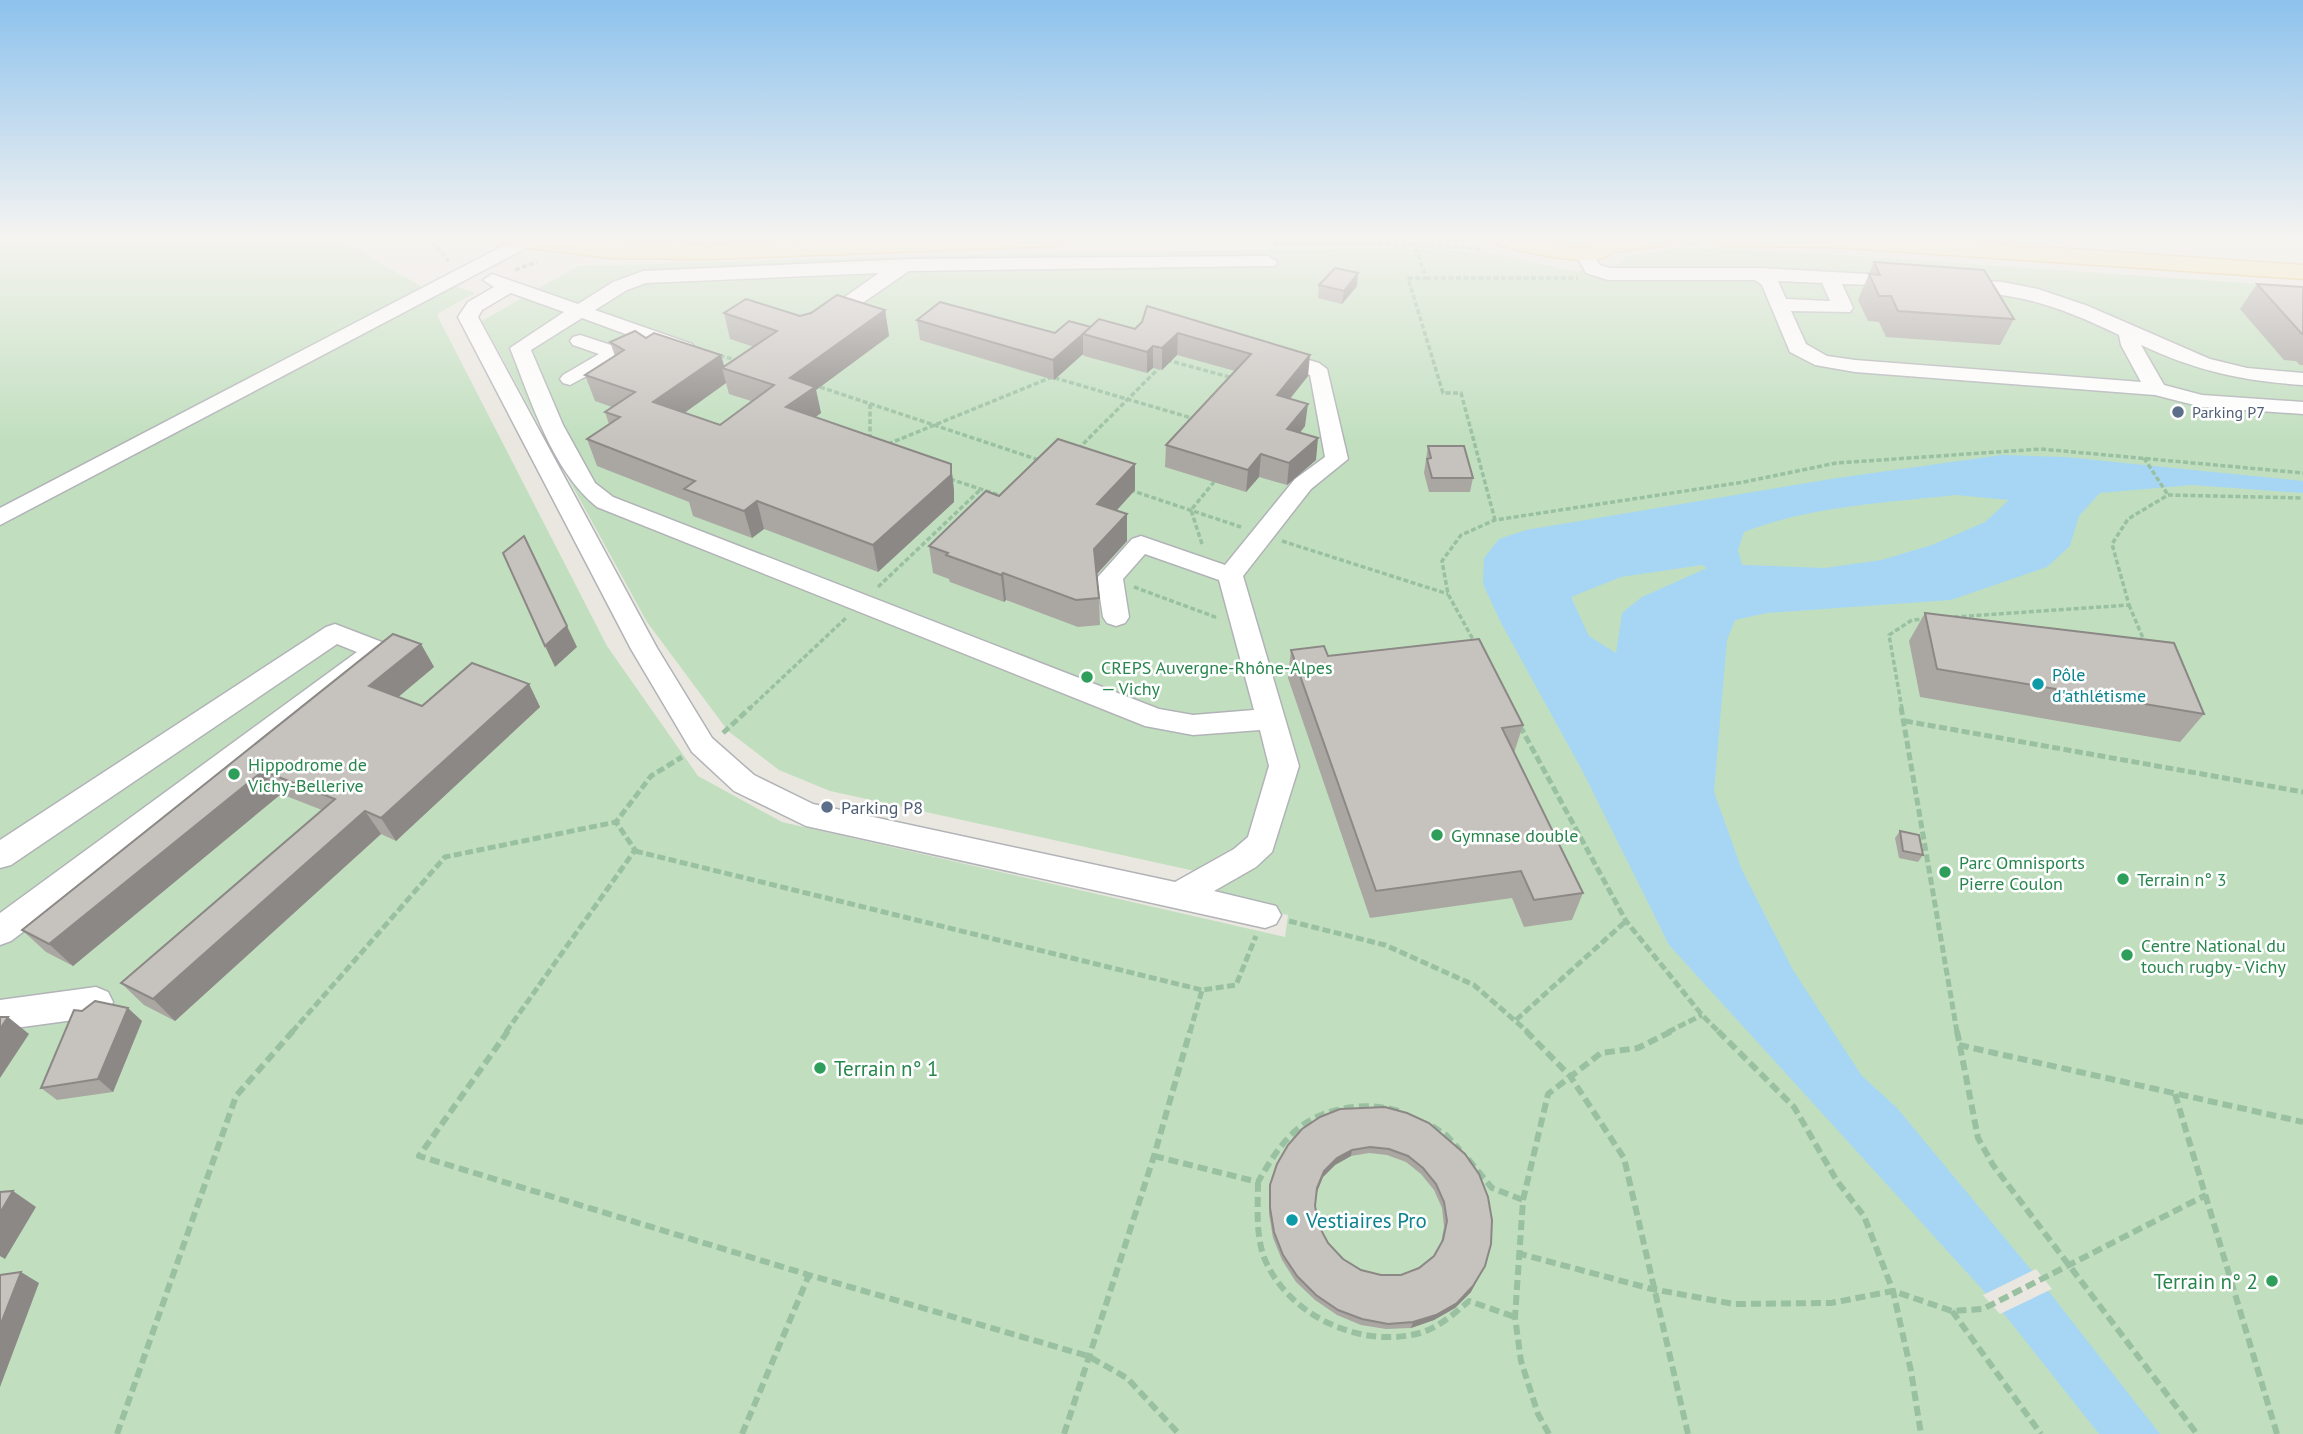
<svg xmlns="http://www.w3.org/2000/svg" width="2303" height="1434" font-family="'PT Sans',sans-serif">
<style>
.green{fill:#c1dfbf}
.water{fill:#a6d6f4;fill-rule:evenodd}
.pier{fill:#eae7e0}
.lines{fill:none;stroke-linecap:round;stroke-linejoin:round}
.minor-casing{stroke:#b1b3b7;stroke-width:3}
.major-casing{stroke:#e0b764;stroke-width:3}
.path-far2{stroke:#9ac0a2;stroke-width:3.5;stroke-dasharray:5 2.5;stroke-linecap:butt}
.path-far1{stroke:#9ac0a2;stroke-width:5;stroke-dasharray:8 3.5;stroke-linecap:butt}
.path{stroke:#9ac0a2;stroke-width:6;stroke-dasharray:10 5;stroke-linecap:butt}
.minor{fill:#fff;fill-rule:evenodd}
.major{fill:#f5e5ab;fill-rule:evenodd}
.wall{fill:#aaa7a3;fill-rule:evenodd}
.shaded-wall{fill:#8b8885}
.building{fill:#c6c2be;stroke:#8b8885;stroke-width:2;fill-rule:evenodd}
.service-dot{fill:#5c6f8a;stroke:#fff;stroke-width:2.5}
.leisure-dot{fill:#2e9e5b;stroke:#fff;stroke-width:2.5}
.culture-dot{fill:#0f9aa8;stroke:#fff;stroke-width:2.5}
.labels{text-anchor:middle;dominant-baseline:central;stroke-width:5;stroke-linejoin:round;paint-order:stroke}
.far-service-label{font-size:16px;fill:#4e5e75;stroke:#fff;text-anchor:start}
.leisure-label{font-size:18px;fill:#27864d;stroke:#fff;text-anchor:start}
.culture-label{font-size:18px;fill:#0d838f;stroke:#fff;text-anchor:start}
.service-label{font-size:18px;fill:#4e5e75;stroke:#fff;text-anchor:start}
.near-leisure-label{font-size:21px;fill:#27864d;stroke:#fff;text-anchor:start}
.near-culture-label{font-size:21px;fill:#0d838f;stroke:#fff;text-anchor:start}
</style>
<rect width="100%" height="100%" fill="#eae7e0"/>
<polygon class="green" points="0,239 339,239 422,287 437,280 475,293 437,314 439,319 607,646 698,776 782,822 1285,937 1288,915 1219,900 1216,897 1222,877 830,791 779,770 728,731 647,622 482,321 578,266 1004,254 1394,248 1483,252 1573,271 1612,271 1625,257 1677,248 1783,251 2303,287 2303,1434 0,1434"/>
<path class="water" d="M2002 455 2065 457 2303 481V493L2192 485 2100 493 2079 516 2070 546 2047 567 1951 600 1767 613 1735 620 1727 640 1714 792 1742 870 1793 970 1862 1076 1897 1108 2043 1284 2160 1434H2099L2001 1310 1669 945 1583 772 1500 621 1483 584 1484 558 1499 539 1526 530 1837 478ZM1956 495 2009 500 1985 522 1932 545 1881 560 1825 568 1742 565 1738 550 1744 532C1811 506 1885 503 1956 495ZM1702 565 1707 568 1642 597 1622 613 1616 653 1589 636 1571 597 1621 577Z"/>
<polygon class="pier" points="2036,1269 2052,1289 2000,1314 1983,1295"/>
<g class="lines">
<defs>
<g id="minor">
<polygon points="516,239 602,241 593,246 530,246 0,525 0,508"/>
<path d="M1585 250 1591 251 1600 265 1610 268H1760L1905 276 1912 278 1914 282 1912 286 1842 284 1853 308 1850 312 1791 311 1806 344 1827 356 1855 360 2141 382 2121 345 2119 335C2061 307 2021 293 1956 291L1947 285 1956 279 2003 282 2038 289 2088 306 2210 359 2247 368 2303 373V385C2243 381 2196 371 2141 345L2164 385 2202 395 2303 402V414L2202 407 2155 395 1855 372 1815 365 1790 352 1762 285 1755 280H1608L1586 273 1576 255ZM1778 281 1822 283 1830 301 1786 299Z"/>
<path d="M1268 256 1277 262 1275 266 909 271 829 326H815L812 322 815 318 879 273 646 283 627 290 595 310 692 344 695 348 692 352 685 354 649 342 570 385 563 383 560 379 563 375 599 354 573 345 570 341 573 337 580 335 614 346 631 336 582 318 531 350 563 425 595 483 613 497 1159 709 1193 715 1254 710 1219 580 1145 554 1123 579 1129 617 1125 623 1116 626 1107 623 1103 617 1097 578 1132 539 1141 536 1225 565 1295 479 1325 457 1310 375 1265 359 1262 355 1265 351 1272 349 1319 363 1327 369 1348 459 1311 489 1243 576 1299 766 1272 852 1256 867 1214 891 1276 906 1281 915 1276 924 1265 928 806 826 734 791 692 752 631 649 458 317 468 302 494 287 483 280 492 274 578 304 613 282 643 271 909 259ZM511 293 564 312 510 348C531 400 552 471 597 507L1145 726 1193 735 1260 730 1269 766 1248 837 1234 849 1175 882 813 804 754 775 712 738 657 648 478 317 482 310Z"/>
<polygon points="335,624 387,644 391,650 387,656 11,941 0,945 0,913 357,652 337,644 11,865 0,868 0,840 326,627"/>
<polygon points="96,987 108,992 113,1002 108,1012 96,1017 0,1030 0,1000"/>
</g>
<g id="major">
<polygon points="502,239 709,245 860,239 1063,239 1060,244 1052,246 709,259 611,258 513,246 505,244"/>
<path d="M1492 239H1543L1576 247H1590L1596 241 1603 239H1672L1669 244 1661 246 1612 252C1596 271 1518 250 1495 244Z"/>
<polygon points="1712,239 1926,239 2303,265 2303,279 1832,247 1723,246 1715,244"/>
</g>
</defs>
<use href="#minor" class="minor-casing"/>
<use href="#major" class="major-casing"/>
<g class="path-far2">
<polyline points="424,239 434,244 449,261"/>
<polyline points="1413,241 1426,278 1408,278 1443,393 1461,393 1495,520"/>
<polyline points="1680,243 1702,244"/>
<polyline points="1273,244 1390,244 1484,249"/>
<polyline points="515,270 537,262"/>
<polyline points="1426,278 1578,278"/>
<polyline points="705,352 741,361"/>
<polyline points="1167,360 1233,378"/>
<polyline points="820,387 1042,461"/>
<polyline points="870,404 870,440"/>
<polyline points="888,444 1052,377 1195,419"/>
<polyline points="1078,449 1161,366"/>
<polyline points="2144,458 2168,495"/>
<polyline points="950,479 1005,497"/>
<polyline points="1130,490 1241,527"/>
<polyline points="1282,541 1448,594"/>
<polyline points="1202,544 1191,510 1214,482"/>
<polyline points="878,587 981,489"/>
<polyline points="1134,587 1218,618"/>
<polyline points="2129,605 2145,643"/>
<polyline points="1954,617 2129,605 2112,544 2128,519 2168,495 2303,498"/>
<polyline points="1476,645 1448,594 1442,561 1461,535 1495,520 1744,482 1836,463 2041,449 2303,473"/>
<polyline points="749,709 847,617"/>
<polyline points="1902,709 1889,635 1912,620 1924,619"/>
</g>
<g class="path-far1">
<polyline points="1901,707 1957,1032"/>
<polyline points="1905,721 2303,792"/>
<polyline points="1520,726 1626,921 1702,1015 1719,1032"/>
<polyline points="723,733 751,707"/>
<polyline points="635,851 1202,990"/>
<polyline points="1289,921 1385,945 1474,985 1528,1032"/>
<polyline points="1516,1020 1626,921"/>
<polyline points="292,1032 445,857 616,822"/>
<polyline points="506,1032 635,850 616,822 651,776 682,757"/>
<polyline points="1190,1032 1202,990 1236,985 1256,936"/>
<polyline points="1668,1032 1702,1015"/>
</g>
<g class="path">
<polyline points="508,1031 419,1156 809,1275 1088,1356 1127,1378 1179,1434"/>
<polyline points="1526,1031 1570,1076 1624,1158 1688,1434"/>
<polyline points="1718,1031 1794,1107 1837,1181 1864,1216 1893,1291 1911,1371 1921,1434"/>
<polyline points="1957,1031 1978,1138 1993,1165 2197,1434"/>
<polyline points="1959,1045 2303,1122"/>
<polyline points="2175,1094 2277,1434"/>
<polyline points="1432,1126 1446,1135 1460,1150"/>
<path d="M1154 1156 1258 1182C1268 1165 1278 1147 1293 1133 1320 1107 1367 1100 1402 1112"/>
<polyline points="1468,1159 1492,1188 1523,1200"/>
<path d="M1258 1182C1258 1207 1255 1238 1266 1262 1291 1317 1362 1349 1420 1333 1438 1328 1455 1313 1469 1301L1515 1317"/>
<polyline points="1517,1253 1652,1289 1734,1304 1831,1303 1893,1291 1952,1311 1983,1309 2206,1195"/>
<polyline points="1952,1311 2041,1434"/>
<polyline points="117,1434 236,1096 293,1031"/>
<polyline points="742,1434 809,1275"/>
<polyline points="1064,1434 1154,1156 1190,1031"/>
<polyline points="1549,1434 1538,1414 1521,1361 1515,1317 1523,1200 1548,1094 1601,1053 1638,1048 1672,1031"/>
</g>
<use href="#minor" class="minor"/>
<use href="#major" class="major"/>
</g>
<g class="wall">
<polygon points="1874,262 2014,319 2000,345 1886,337 1879,322 1868,321 1858,300"/>
<polygon points="2257,284 2303,287 2303,365 2300,365 2296,361 2284,360 2240,309"/>
<polygon points="1319,285 1357,286 1342,304 1318,298"/>
<polygon points="1147,306 1308,376 1290,399 1305,426 1300,433 1316,460 1287,485 1259,477 1246,492 1165,467 1166,445 1235,371 1177,355 1162,370 1153,368 1147,373 1084,356 1083,354 1054,380 920,340 917,320 1055,333 1091,327 1135,329 1142,322"/>
<path d="M885 310 889 336 816 390 821 413 815 417 951 464 954 491V502L878 572 764 529 752 538 693 516 689 502 597 466 587 439 609 424 605 412 612 407 595 401 585 375 615 356 610 342 646 338 724 367 754 347 730 339 724 313 800 316ZM726 383 729 394 751 401 720 425 684 413Z"/>
<polygon points="1428,446 1473,478 1470,492 1429,492 1424,473"/>
<polygon points="1135,490 1116,511 1127,541 1097,574 1099,598 1100,625 1078,627 1006,600 1004,602 950,582 949,579 933,573 929,546 999,496"/>
<polygon points="1925,613 2204,714 2180,742 1920,697 1909,641"/>
<polygon points="421,644 434,667 398,697 422,706 529,684 540,707 396,841 381,834 175,1021 144,1005 121,983 322,810 281,794 73,966 46,952 22,930"/>
<polygon points="1291,650 1328,656 1523,725 1514,753 1583,893 1572,920 1524,927 1512,898 1370,918 1288,678"/>
<polygon points="1900,831 1923,855 1918,862 1899,858 1895,838"/>
<polygon points="82,1011 142,1021 113,1092 57,1100 41,1088"/>
<path d="M1429 1123 1471 1292 1455 1308 1434 1320 1411 1328 1386 1329 1361 1325 1337 1315 1315 1300 1296 1282 1282 1260 1273 1238 1269 1214 1270 1185 1277 1164ZM1369 1153 1387 1155 1406 1162 1421 1174 1434 1190 1442 1208 1444 1227 1441 1243 1434 1256 1419 1268 1401 1275H1381L1361 1270 1343 1259 1328 1243 1319 1226 1315 1206 1317 1192 1323 1177 1335 1165 1351 1156Z"/>
</g>
<g class="shaded-wall">
<polygon points="1358,273 1357,286 1342,304 1344,291"/>
<polygon points="885,310 889,336 816,390 821,413 792,434 786,407 790,378"/>
<polygon points="1091,327 1083,334 1083,354 1054,380 1053,360"/>
<polygon points="1178,333 1177,355 1162,370 1162,348"/>
<polygon points="1153,346 1153,368 1147,373 1147,352"/>
<polygon points="721,355 725,369 722,368 726,383 662,429 653,402"/>
<polygon points="1310,355 1308,376 1275,417 1277,395"/>
<polygon points="1308,404 1305,426 1285,451 1287,429"/>
<polygon points="1318,438 1316,460 1287,485 1289,463"/>
<polygon points="1261,454 1259,477 1246,492 1248,470"/>
<polygon points="951,464 954,491 954,502 878,572 873,545"/>
<polygon points="1135,464 1135,490 1098,531 1097,504"/>
<polygon points="757,501 764,529 752,538 744,511"/>
<polygon points="1127,514 1127,541 1095,576 1094,549"/>
<polygon points="1003,573 1006,600 1004,602 1001,575"/>
<polygon points="567,626 577,647 555,667 545,646"/>
<polygon points="421,644 434,667 384,709 369,686"/>
<polygon points="529,684 540,707 396,841 381,818"/>
<polygon points="263,771 281,794 73,966 49,944"/>
<polygon points="365,811 381,834 175,1021 153,999"/>
<polygon points="128,1008 142,1021 113,1092 98,1079"/>
<polygon points="8,1017 29,1034 0,1078 0,1029"/>
<polygon points="1352,1150 1351,1156 1335,1165 1323,1177 1316,1194 1317,1188 1324,1171 1337,1158"/>
<polygon points="13,1191 36,1207 5,1259 0,1256 0,1213"/>
<polygon points="1485,1266 1471,1292 1455,1308 1434,1320 1411,1328 1413,1322"/>
<polygon points="21,1272 39,1283 0,1387 0,1326"/>
</g>
<g class="building">
<polygon points="1874,262 1984,270 2014,319 1898,311 1891,296 1879,296 1869,274 1880,275"/>
<polygon points="1335,268 1358,273 1344,291 1319,285"/>
<polygon points="2257,284 2303,287 2303,334 2302,334"/>
<polygon points="837,295 885,310 790,378 815,387 786,407 951,464 951,475 873,545 757,501 744,511 684,489 695,481 587,439 620,417 605,412 635,392 585,375 624,350 610,342 635,331 646,338 654,333 721,355 653,402 720,425 774,385 722,368 777,331 724,313 746,299 800,316 811,313"/>
<polygon points="940,302 1055,333 1069,321 1091,327 1053,360 917,320"/>
<polygon points="1147,306 1310,355 1277,395 1308,404 1287,429 1318,438 1289,463 1261,454 1248,470 1166,445 1251,354 1178,333 1162,348 1153,346 1147,352 1083,334 1099,319 1135,329 1142,322"/>
<polygon points="1058,439 1135,464 1097,504 1127,514 1094,549 1099,598 1076,600 1003,573 1001,575 946,555 948,553 929,546 986,491 999,496"/>
<polygon points="1428,446 1464,446 1473,478 1432,478 1427,459 1431,458"/>
<polygon points="524,536 567,626 545,646 503,553"/>
<polygon points="1925,613 2174,643 2204,714 1937,669"/>
<polygon points="393,634 421,644 369,686 422,706 472,663 529,684 381,818 365,811 153,999 121,983 335,799 263,771 49,944 22,930"/>
<polygon points="1479,639 1523,725 1502,728 1583,893 1534,900 1521,871 1376,891 1291,650 1324,646 1328,656"/>
<polygon points="1900,831 1919,835 1923,855 1903,851"/>
<polygon points="95,1001 128,1008 98,1079 41,1088 74,1010 82,1011"/>
<polygon points="0,1017 8,1017 0,1029"/>
<path d="M1385 1107 1407 1113 1429 1123 1465 1154 1479 1174 1488 1197 1492 1220 1491 1244 1485 1266 1473 1286 1457 1303 1436 1315 1413 1322 1388 1324 1362 1319 1338 1310 1316 1295 1297 1276 1283 1255 1274 1232 1270 1208V1185L1277 1164 1288 1145 1302 1129 1320 1117 1340 1109ZM1370 1147 1389 1149 1408 1156 1423 1168 1436 1184 1444 1202 1447 1221 1443 1240 1434 1256 1419 1268 1401 1275H1381L1361 1270 1343 1259 1328 1243 1319 1226 1315 1206 1317 1188 1324 1171 1337 1158 1352 1150Z"/>
<polygon points="13,1191 0,1213 0,1192"/>
<polygon points="21,1272 0,1326 0,1275"/>
</g>
<linearGradient id="sky" x2="0" y2="1"><stop stop-color="#8dc2ed"/><stop offset="0.54" stop-color="#f6f4f1"/><stop offset="1" stop-color="#f6f4f1" stop-opacity="0"/></linearGradient>
<rect width="2303" height="440" fill="url(#sky)"/>
<g class="service-dot">
<circle cx="2178" cy="412" r="7"/>
<circle cx="827" cy="807" r="7"/>
</g>
<g class="leisure-dot">
<circle cx="1087" cy="677" r="7"/>
<circle cx="234" cy="774" r="7"/>
<circle cx="1437" cy="835" r="7"/>
<circle cx="1945" cy="872" r="7"/>
<circle cx="2123" cy="879" r="7"/>
<circle cx="2127" cy="955" r="7"/>
<circle cx="820" cy="1068" r="7"/>
<circle cx="2272" cy="1281" r="7"/>
</g>
<g class="culture-dot">
<circle cx="2038" cy="684" r="7"/>
<circle cx="1292" cy="1220" r="7"/>
</g>
<g class="labels">
<g class="far-service-label">
<text x="2192" y="412">Parking P7</text>
</g>
<g class="leisure-label">
<text x="1101" y="667">CREPS Auvergne-Rhône-Alpes<tspan x="1101" dy="21">— Vichy</tspan></text>
<text x="248" y="764">Hippodrome de<tspan x="248" dy="21">Vichy-Bellerive</tspan></text>
<text x="1451" y="835">Gymnase double</text>
<text x="1959" y="862">Parc Omnisports<tspan x="1959" dy="21">Pierre Coulon</tspan></text>
<text x="2137" y="879">Terrain n° 3</text>
<text x="2141" y="945">Centre National du<tspan x="2141" dy="21">touch rugby - Vichy</tspan></text>
</g>
<g class="culture-label">
<text x="2052" y="674">Pôle<tspan x="2052" dy="21">d'athlétisme</tspan></text>
</g>
<g class="service-label">
<text x="841" y="807">Parking P8</text>
</g>
<g class="near-leisure-label">
<text x="834" y="1068">Terrain n° 1</text>
<text x="2258" y="1281" text-anchor="end">Terrain n° 2</text>
</g>
<g class="near-culture-label">
<text x="1306" y="1220">Vestiaires Pro</text>
</g>
</g>
</svg>
